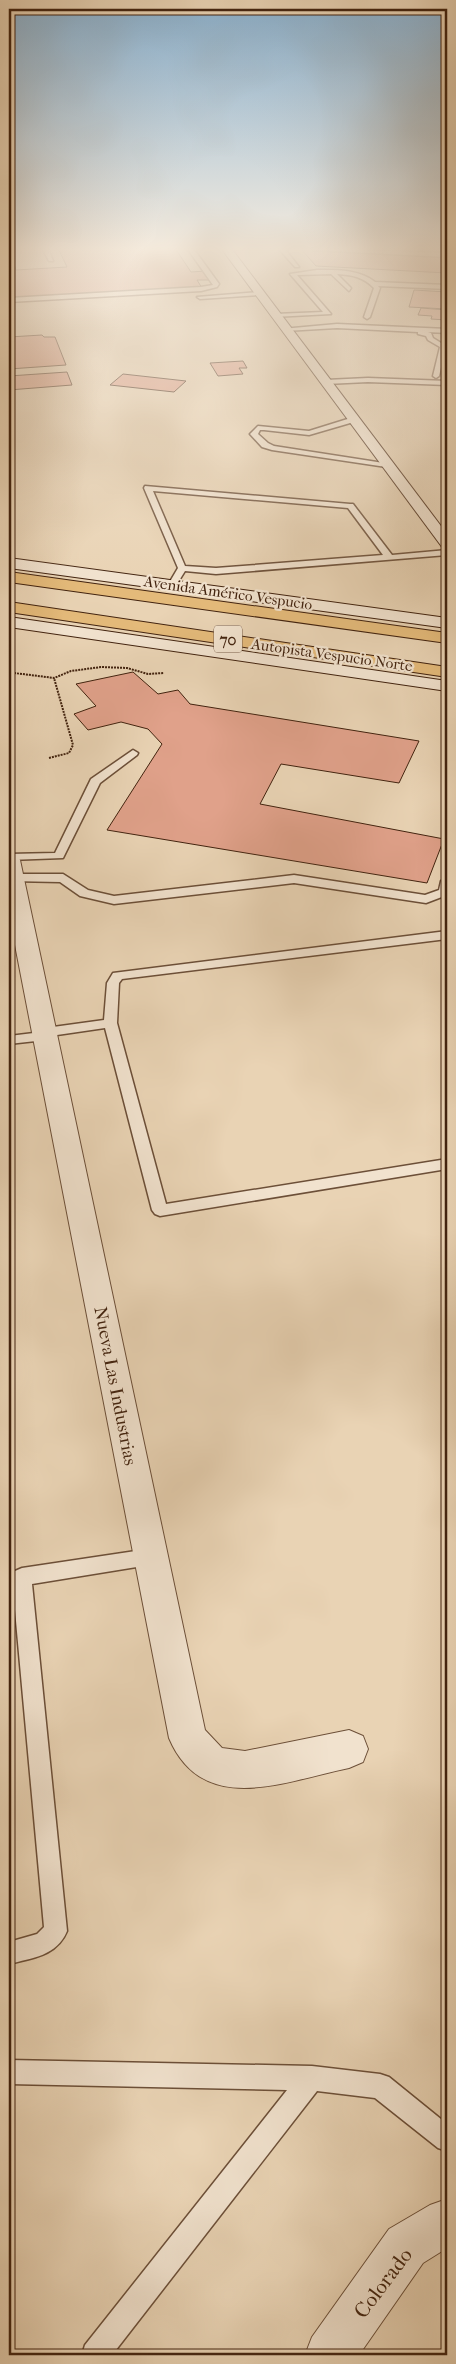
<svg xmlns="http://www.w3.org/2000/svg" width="456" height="2364" font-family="'IM FELL French Canon',serif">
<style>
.building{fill:#e0a18a;stroke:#42230f}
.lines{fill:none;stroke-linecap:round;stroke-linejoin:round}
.lane-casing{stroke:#6c4f38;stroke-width:3}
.street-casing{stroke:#6c4f38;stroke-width:2}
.secondary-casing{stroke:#42230f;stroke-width:2}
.highway-casing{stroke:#42230f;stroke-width:2}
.path{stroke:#42230f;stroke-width:2;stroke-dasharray:2 1;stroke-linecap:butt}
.lane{fill:#f1e2ce;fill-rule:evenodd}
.street{fill:#f1e2ce;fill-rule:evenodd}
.secondary{fill:#f1e2ce;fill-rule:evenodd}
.highway{fill:#e4ba7a;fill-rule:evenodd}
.labels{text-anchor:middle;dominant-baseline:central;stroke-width:4.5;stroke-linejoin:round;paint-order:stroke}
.far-street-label{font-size:15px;fill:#42230f;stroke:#f1e2ce}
.shield{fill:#f1e2ce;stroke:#765c48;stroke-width:1}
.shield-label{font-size:16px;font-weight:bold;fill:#42230f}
.street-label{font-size:18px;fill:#42230f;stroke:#f1e2ce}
.near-street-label{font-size:21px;fill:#42230f;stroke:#f1e2ce}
</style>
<rect width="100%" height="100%" fill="#e9d3b4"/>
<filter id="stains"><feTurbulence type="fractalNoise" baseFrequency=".004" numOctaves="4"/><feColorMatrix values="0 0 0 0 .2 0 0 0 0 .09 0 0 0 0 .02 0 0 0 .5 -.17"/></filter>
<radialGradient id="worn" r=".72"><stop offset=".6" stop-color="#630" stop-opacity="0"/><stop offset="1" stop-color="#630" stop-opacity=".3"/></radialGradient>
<g class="building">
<polygon points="58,248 175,248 191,272 206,271 212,280 197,280 202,288 9,298 9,250 16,270 67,267"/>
<polygon points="361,248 447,248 447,252 407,251"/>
<polygon points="301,249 447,256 447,273 316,266"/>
<polygon points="414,290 447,292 447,309 409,307"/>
<polygon points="421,308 447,310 447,320 431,319 432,316 418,315"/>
<polygon points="42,335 44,337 55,337 66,365 9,369 9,337"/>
<polygon points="243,361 247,368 239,368 243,374 218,376 210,363"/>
<polygon points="67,372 72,385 9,390 9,376"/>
<polygon points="123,374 186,381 174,392 110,385"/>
<polygon points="133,672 158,694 178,690 190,704 419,741 399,783 281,764 260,804 444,839 427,883 107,830 162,744 148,729 121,722 88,730 74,714 96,706 76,684"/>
</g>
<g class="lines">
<defs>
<g id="lane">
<polygon points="42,248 48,248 53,261 49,261"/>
<polygon points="187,248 193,248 219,284 217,287 201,291 9,302 9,298 201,287 213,285"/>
<polygon points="225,248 248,248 227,251"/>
<polygon points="278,248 284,248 299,267 295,267"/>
<polygon points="309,248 447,253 447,257 312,250"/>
<path d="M317 270C336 270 359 269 375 282L447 285V289L378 286 380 288 370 317 367 319 364 317 374 288C363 277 353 275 337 274L351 288 349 291 331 274 299 275H297L331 314 273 317 275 314 323 312 290 274Z"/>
<polygon points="260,292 258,295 200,299 197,297"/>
<polygon points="337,324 447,329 447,333 428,332 431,333 433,338 446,346 439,376 436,378 433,376 440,347 428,340 426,336 418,334 418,332 337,328 285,331 282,329"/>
<polygon points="368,378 447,381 447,385 368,382 326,384 323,382 326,380"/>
<polygon points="354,417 358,419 357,421 309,435 264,430 260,430 258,434 268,443 274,446 390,464 394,466 393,468 272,450 262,447 250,434 258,426 309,431"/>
<path d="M145 486 350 504H353L392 555 447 550V555L216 574 185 571 175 587 172 588 168 585 178 568 144 488ZM153 491 348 508 383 555 216 568 185 566Z"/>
<polygon points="133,750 138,753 137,755 100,783 63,858 9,860 9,854 55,853 91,779"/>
<polygon points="13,874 63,874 88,890 114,896 294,875 425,895 439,890 441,881 447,877 447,895 426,903 294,883 114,904 80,896 60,882 9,881 9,876"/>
<polygon points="447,931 447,939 122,979 119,983 117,1023 166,1204 447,1159 447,1169 160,1216 155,1214 152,1210 105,1028 57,1035 45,1040 9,1044 9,1036 42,1032 53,1027 104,1020 107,983 113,973"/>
<path d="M149 1549 156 1551 158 1557 156 1563 149 1565 32 1584 67 1931C57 1956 32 1958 9 1964V1942L37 1934 44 1927 12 1577 15 1571 22 1568Z"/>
<polygon points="9,2060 312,2066 380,2074 389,2077 447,2124 447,2151 438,2148 375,2098 317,2091 112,2355 82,2355 85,2345 287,2090 9,2084"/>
</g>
<g id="street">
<path d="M9 854 17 855 20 860 205 1730 222 1748 245 1751 349 1730 363 1736 368 1749 363 1762 349 1768C285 1781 203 1818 169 1738L9 914Z"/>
<polygon points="447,2199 447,2248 423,2263 359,2355 305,2355 312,2337 389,2229 430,2205"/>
</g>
<g id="secondary">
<polygon points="221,248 231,248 447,534 447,549 442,547"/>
<polygon points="9,558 447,618 447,628 9,568"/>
<polygon points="9,617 447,681 447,691 9,627"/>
</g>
<g id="highway">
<polygon points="9,572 447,633 447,643 9,582"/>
<polygon points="9,602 447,667 447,677 9,612"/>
</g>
</defs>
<use href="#lane" class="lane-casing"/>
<use href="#street" class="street-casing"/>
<use href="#secondary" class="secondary-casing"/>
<use href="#highway" class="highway-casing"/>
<g class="path">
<polyline points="14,673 54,678 71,671 101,667 127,668 148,674 164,673"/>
<polyline points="49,758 69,753 73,745 54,678"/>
</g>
<use href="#lane" class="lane"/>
<use href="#street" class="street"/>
<use href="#secondary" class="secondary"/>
<use href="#highway" class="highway"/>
</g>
<linearGradient id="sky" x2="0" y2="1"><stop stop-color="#8ab4d5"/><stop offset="0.43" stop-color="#f5ebdd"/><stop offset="1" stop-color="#f5ebdd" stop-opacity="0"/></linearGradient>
<rect width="456" height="579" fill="url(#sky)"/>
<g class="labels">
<g class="far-street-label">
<text transform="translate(228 593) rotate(8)">Avenida Américo Vespucio</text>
<text transform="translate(332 655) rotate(8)">Autopista Vespucio Norte</text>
</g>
<rect class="shield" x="214" y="625.5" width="28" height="27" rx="4"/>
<g class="shield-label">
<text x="228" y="639">70</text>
</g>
<g class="street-label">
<text transform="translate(115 1386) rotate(79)">Nueva Las Industrias</text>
</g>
<g class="near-street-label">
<text transform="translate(383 2283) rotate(-53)">Colorado</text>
</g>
</g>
<rect width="456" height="2364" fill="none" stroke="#e9d3b4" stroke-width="30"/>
<rect x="10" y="10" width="436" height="2344" fill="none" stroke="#42230f" stroke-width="2.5"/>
<rect x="15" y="15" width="426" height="2334" fill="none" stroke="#42230f"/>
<rect width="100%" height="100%" filter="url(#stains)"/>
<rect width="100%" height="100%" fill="url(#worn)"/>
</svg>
